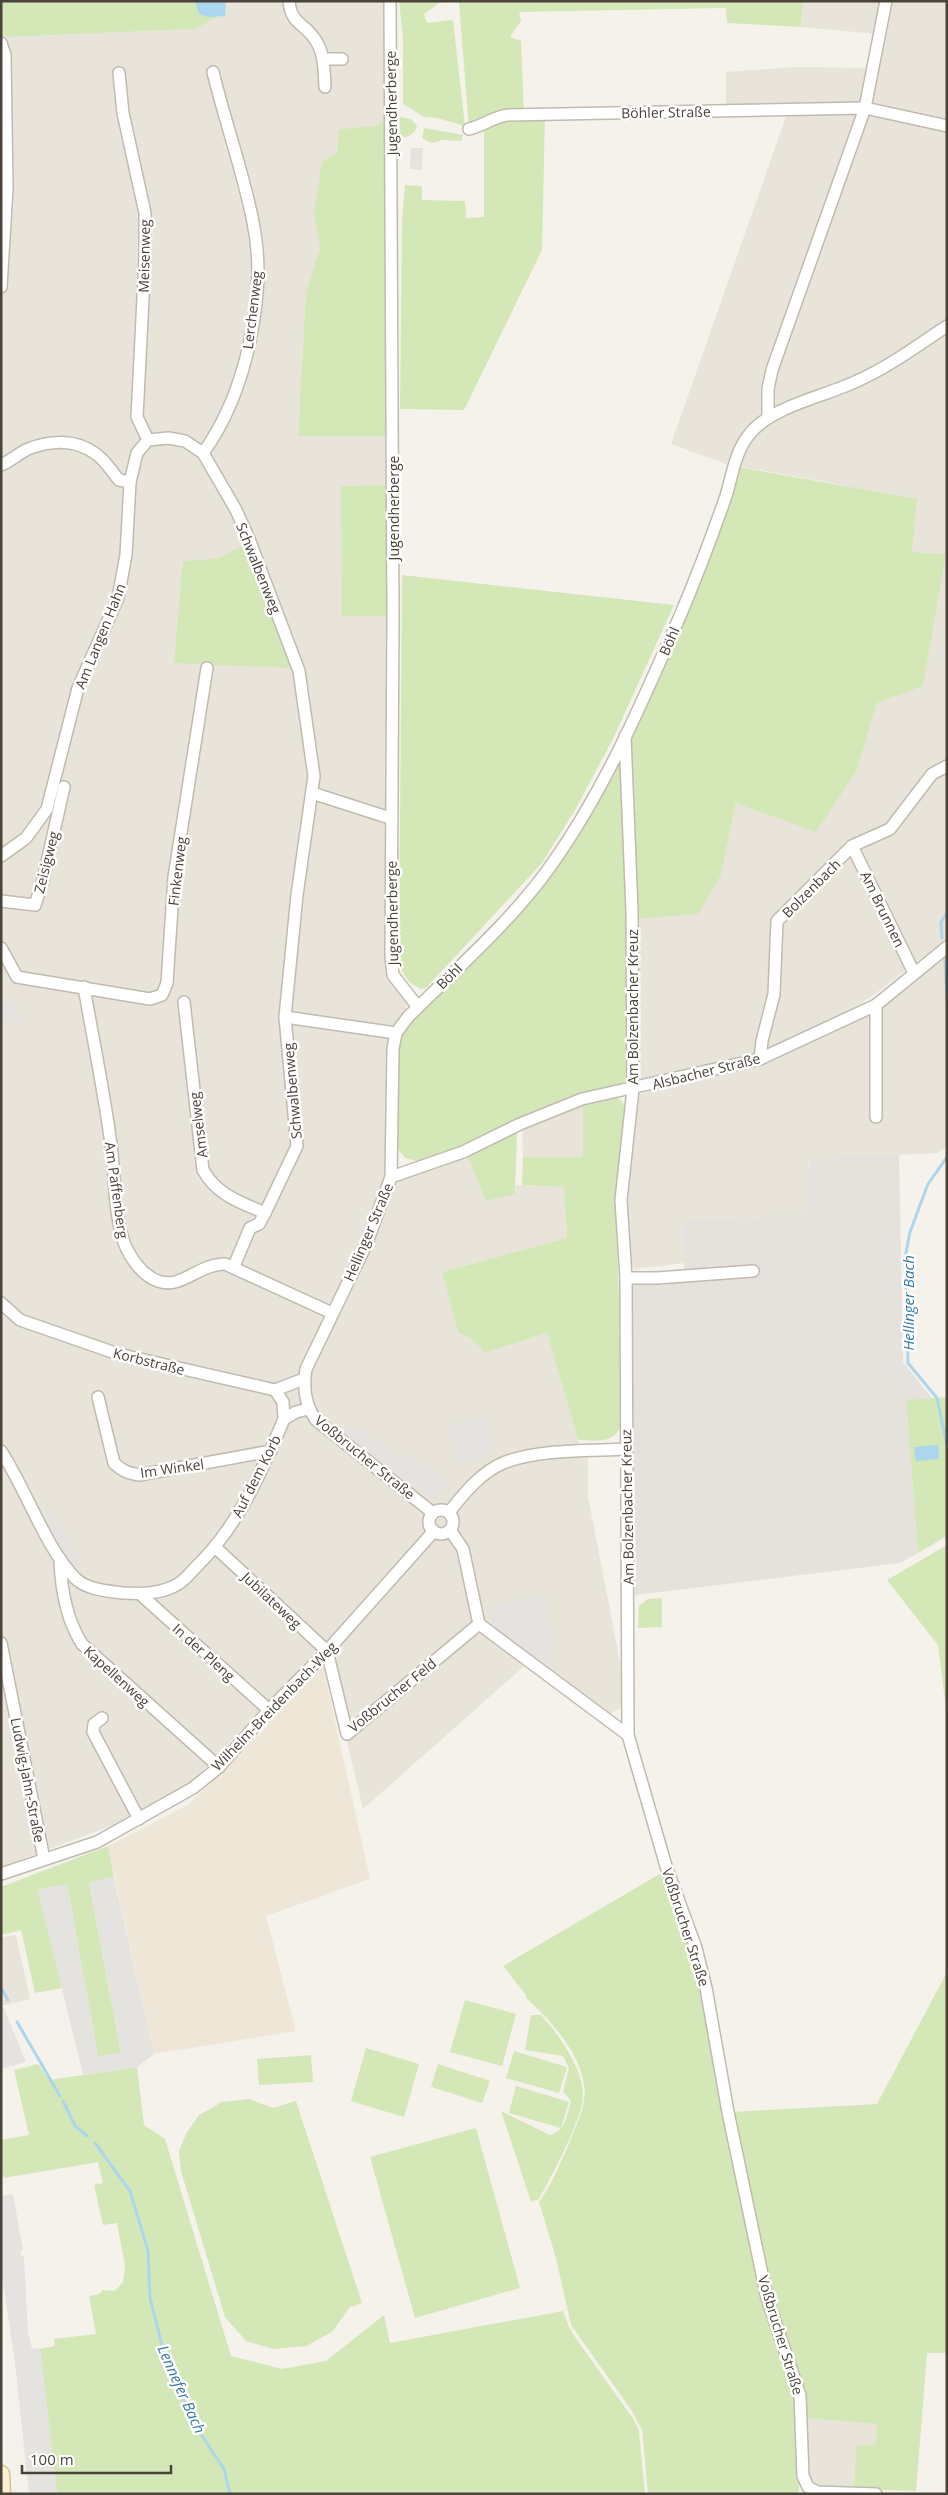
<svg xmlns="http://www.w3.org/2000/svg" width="948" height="2495" font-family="'Open Sans',sans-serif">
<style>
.residential{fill:#e9e4da}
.industrial{fill:#e5e1dd}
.education{fill:#eee6d7}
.green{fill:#d3e7b7}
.parking{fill:#e4e3e0}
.water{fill:#acd5ee}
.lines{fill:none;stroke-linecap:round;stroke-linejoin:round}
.stream{stroke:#acd5ee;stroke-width:3}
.street-casing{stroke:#c1baaf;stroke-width:14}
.secondary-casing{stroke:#d3c39e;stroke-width:19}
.street{stroke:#fff;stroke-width:11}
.secondary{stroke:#fcf0cf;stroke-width:16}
.labels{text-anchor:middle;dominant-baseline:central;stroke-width:5;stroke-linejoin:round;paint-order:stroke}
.street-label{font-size:14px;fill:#4a433a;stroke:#fff}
.water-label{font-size:15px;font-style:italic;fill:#347baa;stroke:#fff}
</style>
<rect width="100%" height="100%" fill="#f5f2ec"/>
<g class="residential">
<polygon points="214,1 384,1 386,119 375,126 339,129 337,153 314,213 320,248 306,292 298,436 387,436 387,485 341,486 388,616 385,805 387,963 389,976 407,1004 405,1014 389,1031 385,1180 395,1183 467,1156 486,1201 515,1194 516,1185 564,1187 567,1238 442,1272 458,1333 469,1337 478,1344 484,1353 547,1333 578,1440 588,1460 588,1496 627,1698 619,1709 609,1714 531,1660 363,1809 343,1725 319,1648 206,1768 167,1805 1,1867 1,34 8,37 195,29"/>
<polygon points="803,1 947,1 947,938 879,991 841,1017 758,1055 637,1080 635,919 698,913 721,875 736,803 857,770 877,703 946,554 912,552 848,486 726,464 671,444 787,114 726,108 726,72 796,67 870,68 877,34 801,27"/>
<polygon points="947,954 947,1147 937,1153 809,1159 806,1214 682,1220 684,1263 635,1269 630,1264 626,1197 637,1095 762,1062 846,1025 880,1007"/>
<polygon points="583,1106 583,1158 523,1157 522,1129"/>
<polygon points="16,1935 30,1999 1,2006 1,1938"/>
<polygon points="805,2418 877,2423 876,2444 856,2446 854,2489 819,2489 805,2477"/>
</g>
<polygon class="industrial" points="899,1154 903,1362 932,1398 906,1401 918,1553 900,1563 635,1595 630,1284 685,1280 682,1220 806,1214 809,1159"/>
<polygon class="education" points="322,1662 370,1879 266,1916 296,2031 154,2054 108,1846 188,1805 260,1734"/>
<g class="green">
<polygon points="1,1 214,1 216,17 195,29 8,37 1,34"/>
<polygon points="399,1 803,1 801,27 727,23 726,8 519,12 521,21 510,37 521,41 524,114 545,114 542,250 464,410 400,409 402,222 405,185 422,186 422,200 465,201 466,218 484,217 484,126 469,129 459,2 439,3 424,14 427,23 453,20 465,126 437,118 424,117 403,104 403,38"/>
<path d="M400 117 411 119 417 126C415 134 407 138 399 138Z"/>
<polygon points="386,119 387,436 298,436 306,292 320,248 314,213 322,162 337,153 339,129 375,126"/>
<polygon points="424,128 463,135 461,141 443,140 431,143 422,138"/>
<polygon points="739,467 917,499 912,552 946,554 923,686 877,703 857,770 816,832 736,803 721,875 698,914 635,919 629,740"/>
<polygon points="387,485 388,616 342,616 341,486"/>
<polygon points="244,545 292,668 174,663 183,561 217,559"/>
<path d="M402 575 674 605 613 739 575 810 542 863 426 988 421 989C403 981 401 970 399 952Z"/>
<polygon points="620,761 622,764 629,943 627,1082 537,1110 464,1145 428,1160 417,1161 405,1158 398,1149 397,1142 397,1048 402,1033 502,929"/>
<path d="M616 1098 621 1100 626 1108 624 1135 615 1201 619 1294 620 1428C611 1445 594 1440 578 1440L547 1333 484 1353C477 1342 470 1337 458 1333L442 1272 567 1238 564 1187 522 1185 523 1157H583V1106Z"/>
<polygon points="517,1132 515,1194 486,1201 467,1156"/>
<polygon points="947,1397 947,1536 918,1553 906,1400"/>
<polygon points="947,1545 947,1717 938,1645 887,1580"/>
<polygon points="662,1598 662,1627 638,1628 639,1606 648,1599"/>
<polygon points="108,1846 114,1877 89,1883 121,2053 98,2057 67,1884 38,1890 62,1988 35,1993 21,1930 1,1935 1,1887"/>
<path d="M663 1872 667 1876 697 1968 793 2387 796 2402 799 2491 796 2494H648L642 2430 632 2411 571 2325 556 2258 539 2202C552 2184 560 2164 569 2144 574 2130 582 2115 584 2101 590 2063 552 2021 526 1998V1995L503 1966Z"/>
<polygon points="947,1972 947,2353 927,2353 916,2491 854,2489 856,2446 876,2444 877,2424 805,2418 769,2292 731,2112 877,2104"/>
<polygon points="465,2000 516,2014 502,2066 450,2052"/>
<path d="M531 2015H541C559 2035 583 2068 583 2096 583 2118 550 2179 539 2199L531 2202 501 2111 550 2135C566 2130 567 2115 571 2101L563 2091 569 2068 563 2056 525 2050Z"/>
<polygon points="366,2048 419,2064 404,2117 351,2101"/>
<polygon points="514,2051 567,2067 559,2093 506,2078"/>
<polygon points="311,2055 313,2082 259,2085 257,2059"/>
<polygon points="38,2064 49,2080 137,2067 144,2125 165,2139 231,2356 282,2369 326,2361 384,2315 390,2343 563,2311 569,2327 577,2340 634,2420 639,2431 645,2494 57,2494 40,2349 55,2346 54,2339 96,2334 89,2296 99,2294 103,2290 115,2291 123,2282 125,2266 117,2223 103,2225 94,2185 103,2183 98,2162 4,2178 1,2170 1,2140 29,2135 14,2070"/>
<polygon points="438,2064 490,2081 482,2103 431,2087"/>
<polygon points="516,2086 569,2102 561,2128 509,2113"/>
<polygon points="249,2099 273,2108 296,2101 362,2303 350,2307 332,2332 306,2346 273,2349 246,2341 225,2317 181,2171 179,2151 187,2132 199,2115 222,2102"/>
<polygon points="476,2128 520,2288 415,2318 370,2157"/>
</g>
<g class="parking">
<polygon points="411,148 423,148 422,170 410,169"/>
<polygon points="13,997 23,1021 1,1023 1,999"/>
<polygon points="485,1415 493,1445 490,1450 460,1464 448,1428"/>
<polygon points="360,1428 402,1460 408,1452 448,1483 435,1500 348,1435 345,1429 358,1430"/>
<polygon points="50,1508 80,1560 77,1569 72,1566 43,1512"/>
<polygon points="547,1592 549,1645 550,1667 496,1628 485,1611"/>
<polygon points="114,1877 154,2054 137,2067 83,2075 38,1890 67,1884 98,2057 121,2052 89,1882"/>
<polygon points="1,2008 4,2008 26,2062 1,2069"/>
<polygon points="13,2194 23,2250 20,2251 21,2256 24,2257 28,2333 32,2348 40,2349 57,2494 29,2494 15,2363 1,2268 1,2196"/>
</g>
<g class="water">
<polygon points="195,1 226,1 225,16 210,17 199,14"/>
<polygon points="938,1445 939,1459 916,1461 914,1447"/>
</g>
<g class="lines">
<g class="stream">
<polyline points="942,938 941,922 947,913"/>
<polyline points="945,960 947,1002"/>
<polyline points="947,1157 928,1184 910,1232 905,1258 908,1363 937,1398 947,1446"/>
<polyline points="1,1988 8,2000"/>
<polyline points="17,2022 60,2096"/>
<polyline points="63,2101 75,2126 87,2136"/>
<polyline points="95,2143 130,2191 148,2251 150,2298 164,2353 196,2427 224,2469 230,2494"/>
</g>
<defs>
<g id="street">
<path d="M289 1C291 24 303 22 314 38 325 52 324 71 325 87"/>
<polyline points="390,1 393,616 391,956 393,975 418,1007"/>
<polyline points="1,43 5,55 7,189 1,287"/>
<polyline points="323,59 342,59"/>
<polyline points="119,73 123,113 145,213 145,259 137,417 148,440"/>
<path d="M469 129C483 126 495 116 508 115L865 108 947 126"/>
<polyline points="768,417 768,389 772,370 865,108 886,1"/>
<path d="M203 453C246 394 268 293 253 222 243 171 225 122 213 72"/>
<path d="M1 465C11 461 19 453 28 449 51 440 76 439 96 454 105 460 112 472 119 480L130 482"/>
<polyline points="625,736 632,911 633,1089 621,1200 626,1278 628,1735 666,1866 696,1948 706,1988 728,2112 767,2298 800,2395 803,2476 808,2487 817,2492 876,2494"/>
<polyline points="312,793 390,818"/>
<polyline points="852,846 914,973"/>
<polyline points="1,856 26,838 47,809 78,688 118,598 126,555 130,482 137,453 148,440 168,438 185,441 203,453 236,510 249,539 299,671 314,776 297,895 285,1017"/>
<polyline points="1,901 35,905 43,880 64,787"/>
<polyline points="1,948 17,977 150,999 162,995 167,983 174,877 207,668"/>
<path d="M84 987C93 1039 104 1092 111 1144 115 1175 114 1217 125 1245 131 1259 143 1276 158 1281 181 1290 198 1264 225 1264L332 1313"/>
<path d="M184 1002 203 1170C217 1195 240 1202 265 1213"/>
<polyline points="760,1059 762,1041 774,994 777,921 852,846 890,829 932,774 947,766"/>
<polyline points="876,1117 876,1005"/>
<polyline points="391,1177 463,1152 520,1124 582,1099 760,1059 876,1005 947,947"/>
<polyline points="234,1266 250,1228 259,1224 265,1213 297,1146 285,1017 396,1033"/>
<polyline points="626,1278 657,1278 753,1271"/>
<polyline points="1,1303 20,1320 118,1354 275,1390 304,1379"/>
<polyline points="275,1390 283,1402 284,1419"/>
<path d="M98 1397 114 1463C122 1471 128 1473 139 1475L271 1451"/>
<path d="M1 1451C26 1489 46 1549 76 1579 88 1590 108 1591 123 1593 141 1594 162 1594 178 1584 185 1580 190 1573 195 1568 238 1527 261 1473 284 1419L296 1412 308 1409"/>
<circle cx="441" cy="1522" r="12"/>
<path d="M449 1512C464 1494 480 1473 503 1463 537 1449 588 1451 626 1449"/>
<path d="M433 1513 316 1420C305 1405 303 1387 306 1369L366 1245 391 1177 393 1049 396 1033 408 1017C456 969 513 920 552 864 606 788 643 700 680 616 697 576 712 536 726 496 732 476 735 453 748 436 770 406 824 397 857 381 889 367 918 345 947 326"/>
<polyline points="450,1530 463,1549 479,1624 628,1735"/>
<polyline points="216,1548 327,1651 347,1734 479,1624"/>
<path d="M60 1559C61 1589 66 1619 82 1644L219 1767"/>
<polyline points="140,1594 269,1710"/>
<polyline points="1,1643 44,1859"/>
<polyline points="102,1718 94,1724 93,1732 139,1819"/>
<polyline points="1,1874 97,1842 193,1788 219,1767 269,1710 327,1651 434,1531"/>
</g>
<polyline id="secondary" points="1,2474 2,2494"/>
</defs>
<use href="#street" class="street-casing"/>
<use href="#secondary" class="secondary-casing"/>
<use href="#street" class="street"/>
<use href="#secondary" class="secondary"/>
</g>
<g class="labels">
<g class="street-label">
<text transform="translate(391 103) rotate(-91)">Jugendherberge</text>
<text transform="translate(666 112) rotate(-1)">Böhler Straße</text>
<text transform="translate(144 256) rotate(-89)">Meisenweg</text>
<text transform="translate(252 310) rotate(-83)">Lerchenweg</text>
<text transform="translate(393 508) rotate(-90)">Jugendherberge</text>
<text transform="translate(259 568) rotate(68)">Schwalbenweg</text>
<text transform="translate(100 636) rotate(-68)">Am Langen Hahn</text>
<text transform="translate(669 641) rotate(-66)">Böhl</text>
<text transform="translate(46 862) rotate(-76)">Zeisigweg</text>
<text transform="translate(177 871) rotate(-83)">Finkenweg</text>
<text transform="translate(811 888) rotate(-45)">Bolzenbach</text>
<text transform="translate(883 909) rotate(64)">Am Brunnen</text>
<text transform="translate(392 913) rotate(-91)">Jugendherberge</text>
<text transform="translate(449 976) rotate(-45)">Böhl</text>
<text transform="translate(632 1007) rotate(-90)">Am Bolzenbacher Kreuz</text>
<text transform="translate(706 1071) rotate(-14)">Alsbacher Straße</text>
<text transform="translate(292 1091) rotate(-95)">Schwalbenweg</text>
<text transform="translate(198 1125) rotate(-97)">Amselweg</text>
<text transform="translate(117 1190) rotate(82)">Am Paffenberg</text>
<text transform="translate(368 1232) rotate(-67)">Hellinger Straße</text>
<text transform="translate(149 1361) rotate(14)">Korbstraße</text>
<text transform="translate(365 1457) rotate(39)">Voßbrucher Straße</text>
<text transform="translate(172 1468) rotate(-8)">Im Winkel</text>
<text transform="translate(256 1476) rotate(-63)">Auf dem Korb</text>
<text transform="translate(627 1507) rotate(-91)">Am Bolzenbacher Kreuz</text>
<text transform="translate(272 1600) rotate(43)">Jubilateweg</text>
<text transform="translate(204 1652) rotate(42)">In der Pleng</text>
<text transform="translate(117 1676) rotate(42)">Kapellenweg</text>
<text transform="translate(392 1695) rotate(-39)">Voßbrucher Feld</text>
<text transform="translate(274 1706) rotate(-46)">Wilhelm-Breidenbach-Weg</text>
<text transform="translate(28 1780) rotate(79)">Ludwig-Jahn-Straße</text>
<text transform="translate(686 1927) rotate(72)">Voßbrucher Straße</text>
<text transform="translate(781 2335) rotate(73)">Voßbrucher Straße</text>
</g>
<g class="water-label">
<text transform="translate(908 1303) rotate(-90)">Hellinger Bach</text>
<text transform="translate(182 2389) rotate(66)">Lennefer Bach</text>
</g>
</g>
<rect width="948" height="2495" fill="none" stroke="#4a433a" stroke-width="5"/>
<path d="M22 2465v8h149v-8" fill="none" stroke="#4a433a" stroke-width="2.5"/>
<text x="30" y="2465" font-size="15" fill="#4a433a" stroke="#ffffff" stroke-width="4" paint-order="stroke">100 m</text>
</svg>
